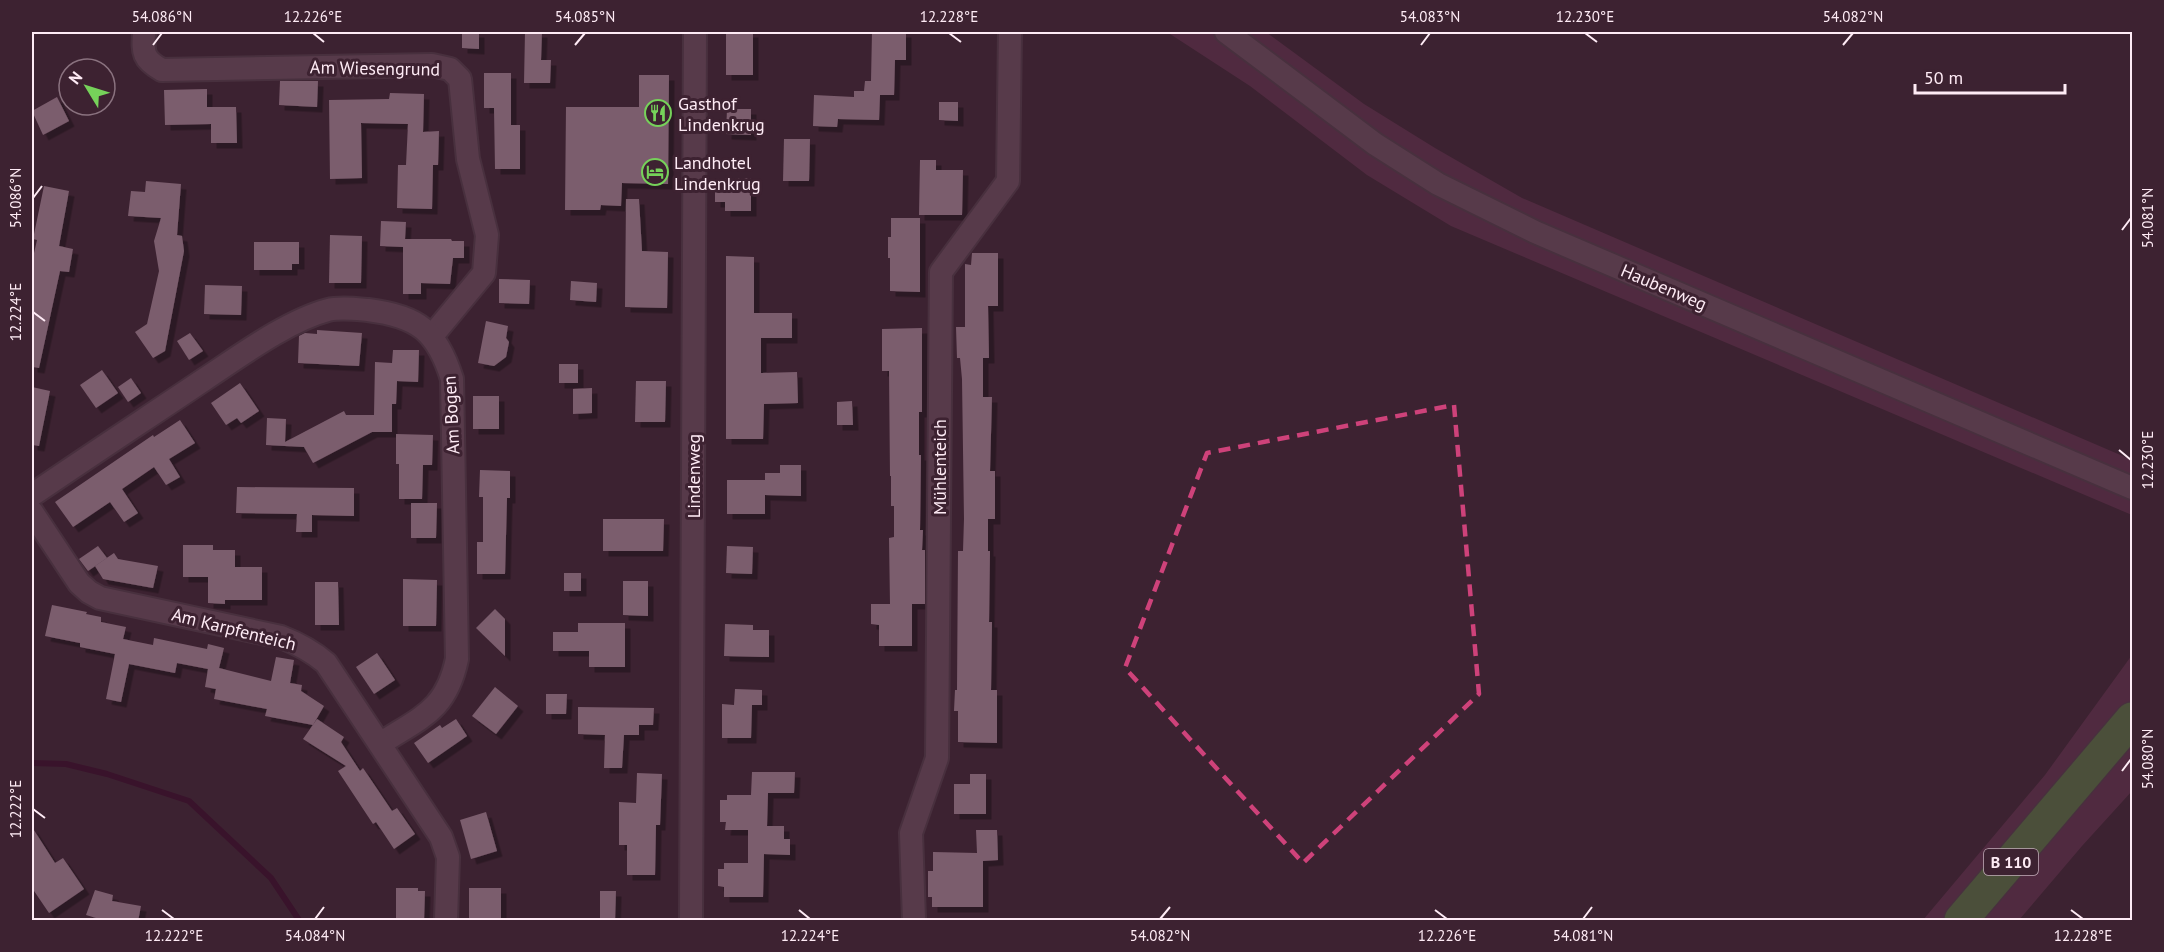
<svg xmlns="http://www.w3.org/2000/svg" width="2164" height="952" font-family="'PT Sans',sans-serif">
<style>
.green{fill:#693453}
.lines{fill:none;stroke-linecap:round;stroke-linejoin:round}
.stream{stroke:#370025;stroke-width:6}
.building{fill:#c7a4b6;filter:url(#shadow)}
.street-casing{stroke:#58404e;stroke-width:26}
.primary-casing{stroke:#58404e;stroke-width:36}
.street{stroke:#785869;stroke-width:22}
.primary{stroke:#5d8645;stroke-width:33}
.marked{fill:none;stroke:#ce427a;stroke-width:4.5;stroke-dasharray:12 8;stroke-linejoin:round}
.ticks{fill:none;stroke:#feebf5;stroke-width:2}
.labels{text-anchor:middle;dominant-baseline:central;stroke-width:6;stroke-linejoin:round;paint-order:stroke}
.shield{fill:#3d2231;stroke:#c4afba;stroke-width:1.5}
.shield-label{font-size:16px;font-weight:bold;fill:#feebf5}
.street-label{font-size:18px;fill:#feebf5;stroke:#3d2231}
.poi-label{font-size:18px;fill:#feebf5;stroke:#3d2231;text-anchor:start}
.neatline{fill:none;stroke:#feebf5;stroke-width:2}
.ticks-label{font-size:15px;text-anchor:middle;fill:#feebf5}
</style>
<defs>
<filter id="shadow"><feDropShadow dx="5.5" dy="5.5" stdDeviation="0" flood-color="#0009"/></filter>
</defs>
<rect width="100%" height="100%" fill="#3d2231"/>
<g class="green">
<polygon points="1167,32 1266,32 1364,104 1435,148 1522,198 2132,460 2132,515 1451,226 1367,175 1250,86"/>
<polygon points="2132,655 2132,791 2082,846 2019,920 1923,920 2045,775"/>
</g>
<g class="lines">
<polyline class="stream" points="32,763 66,764 107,774 189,801 271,878 299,920"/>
</g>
<g class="building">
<polygon points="462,32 479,32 479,49 462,48"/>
<polygon points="525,32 542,32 541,60 551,60 550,83 524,83"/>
<rect x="726" y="32" width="27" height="43"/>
<polygon points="872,32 906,32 906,60 895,60 894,95 880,95 879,120 838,119 837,127 813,126 814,95 854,97 854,91 864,91 865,81 871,81"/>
<polygon points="484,73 511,73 511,125 520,125 520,169 495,169 494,108 484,108"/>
<polygon points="639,75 669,75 668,184 622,183 621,206 601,205 600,210 565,210 566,107 639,107"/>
<polygon points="280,81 318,81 317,107 279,105"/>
<polygon points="207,89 207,107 236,107 237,143 211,143 211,124 165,125 164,90"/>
<polygon points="390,93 424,94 423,132 439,131 438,165 433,165 432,209 397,208 398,165 406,165 408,124 361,123 362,178 330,179 329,100 389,99"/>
<polygon points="57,97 69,121 43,135 32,111"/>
<polygon points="939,102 958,102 958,121 939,120"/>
<polygon points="727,109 751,109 751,135 726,134"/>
<polygon points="784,139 810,139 809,181 783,181"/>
<polygon points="920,160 936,160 936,170 963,170 962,215 919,215"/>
<polygon points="725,178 751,178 751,211 725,211 725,202 715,202 715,182 725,182"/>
<polygon points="146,181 181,184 177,235 182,236 184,251 165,351 153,358 135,332 147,324 159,271 154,241 161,218 128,216 131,191 145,192"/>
<polygon points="44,186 69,191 59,246 73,249 69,272 60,271 39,368 32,367 32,262 37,240 33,239"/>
<polygon points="626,199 639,199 642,251 668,252 667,308 625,307"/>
<polygon points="891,218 920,218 920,292 890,291 890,258 888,258 888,237 891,237"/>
<polygon points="381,221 406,222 405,239 451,239 452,241 464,241 464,258 453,258 450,284 421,283 421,294 403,294 403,247 380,246"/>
<polygon points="330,235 362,236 361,283 329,283"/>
<polygon points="254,242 299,242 299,264 292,264 292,270 254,270"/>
<polygon points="972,253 998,253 998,306 988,306 989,358 983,358 983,397 992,397 990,471 995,471 995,519 988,519 988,551 990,551 989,622 992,622 991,690 997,690 997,743 958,742 958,711 954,711 955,690 957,690 958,551 963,551 964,519 962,379 960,358 957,358 956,327 965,327 965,264 971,265"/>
<polygon points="726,256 754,257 754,313 792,313 792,338 761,338 761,373 797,372 798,403 764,404 763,439 726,439"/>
<polygon points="499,279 530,280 529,304 499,303"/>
<polygon points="571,281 597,283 596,302 570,300"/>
<polygon points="205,285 242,286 241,315 204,314"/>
<polygon points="486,321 508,326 506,338 509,342 506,357 494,366 478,363"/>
<polygon points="922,328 922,412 919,412 919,455 921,455 920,530 923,530 922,550 925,550 925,604 912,604 912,646 879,646 879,625 871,624 871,604 890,604 889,538 894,537 894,506 891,506 891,476 890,476 889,371 882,371 882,329"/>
<polygon points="317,330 362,333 359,366 298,363 299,336 305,333 317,334"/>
<polygon points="190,333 203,351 189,360 177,341"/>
<polygon points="393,350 419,350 418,382 397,381 396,404 392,404 392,432 372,432 313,463 304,447 266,445 267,418 286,419 285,442 344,411 346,415 374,415 375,362 392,363"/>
<rect x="559" y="364" width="19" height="19"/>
<polygon points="102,370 118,393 96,408 80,385"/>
<polygon points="131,378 141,393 128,402 118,387"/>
<polygon points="636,381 666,381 665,422 635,422"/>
<polygon points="240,383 259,411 241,423 237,418 226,425 211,403"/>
<polygon points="32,387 50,391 39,446 32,445"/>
<polygon points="592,388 592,413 573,414 573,389"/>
<rect x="473" y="396" width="26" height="33"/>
<polygon points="852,401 853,425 837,425 837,402"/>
<polygon points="180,420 195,443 169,459 180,477 166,485 154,467 122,489 138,513 124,522 110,502 73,527 55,502 153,435 154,437"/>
<polygon points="396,434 433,435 432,465 423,465 422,499 399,499 399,464 396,464"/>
<polygon points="780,465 801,465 801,496 765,495 765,514 727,514 727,480 765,480 765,473 780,473"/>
<polygon points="480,470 510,471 510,498 507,498 505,574 477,574 477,542 483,542 483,497 479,497"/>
<polygon points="237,487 354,488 354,516 312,515 312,532 296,532 297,514 236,513"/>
<polygon points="411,503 437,503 436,538 411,538"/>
<polygon points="603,519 664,519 663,551 603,551"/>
<polygon points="183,545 213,545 213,550 235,550 235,567 262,567 262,600 225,600 225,604 208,603 208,577 183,577"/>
<polygon points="98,546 107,558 88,571 79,559"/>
<polygon points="727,546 753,547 752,574 726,573"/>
<polygon points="114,553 118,559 158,566 153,588 103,579 95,566"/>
<rect x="564" y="573" width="17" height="18"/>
<polygon points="403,579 437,580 436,626 403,626"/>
<polygon points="623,581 648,581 648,616 623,615"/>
<polygon points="315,582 338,582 339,625 315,625"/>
<polygon points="52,605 87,612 86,614 101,617 101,622 126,627 123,639 153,645 154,638 207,649 208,644 224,648 219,668 271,681 276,657 294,660 290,683 302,685 301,691 324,706 313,725 265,716 267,709 214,699 216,689 205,687 208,669 177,663 175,673 129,664 121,702 106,699 115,654 80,647 80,643 45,636"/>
<polygon points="495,609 505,619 505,656 476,628"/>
<polygon points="578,623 625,623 625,667 589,667 589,651 553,651 553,632 578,632"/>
<polygon points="725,624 753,625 753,630 769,630 769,657 724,656"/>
<polygon points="377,653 395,680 374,694 356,667"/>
<polygon points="495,687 518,706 496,734 472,716"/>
<polygon points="735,689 762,690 762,705 752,705 751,738 722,738 722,704 734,705"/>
<polygon points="546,694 567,694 566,714 546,714"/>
<polygon points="578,707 654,708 653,725 639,725 639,735 624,735 622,768 604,768 605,735 578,734"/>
<polygon points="317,719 344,737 341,742 360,771 363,768 392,811 397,808 415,834 394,849 376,822 373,824 338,771 346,766 303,739"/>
<polygon points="456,719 467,736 428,763 414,743 440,725 442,728"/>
<polygon points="752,772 795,772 794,793 768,793 767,826 784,826 784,839 790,839 790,855 764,854 763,897 724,897 724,887 718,886 718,869 724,869 724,863 748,863 748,830 725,830 726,822 720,822 720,800 727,800 727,795 751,795"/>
<polygon points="637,773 662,774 660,825 656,825 655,875 627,875 627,845 619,845 619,802 636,803"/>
<polygon points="970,774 986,774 986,814 954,814 954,784 970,784"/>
<polygon points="486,812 497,851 471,859 460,820"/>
<polygon points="32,827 55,863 63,858 84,889 49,913 32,888"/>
<polygon points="976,830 997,830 998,860 983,861 983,907 932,907 932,897 928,897 928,871 933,871 933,852 977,853"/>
<polygon points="396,888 418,888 418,891 425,891 424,921 396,921"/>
<rect x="469" y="888" width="32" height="33"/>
<polygon points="95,890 113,895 112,901 141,906 138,921 106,921 86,915"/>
<polygon points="600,891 616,891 615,921 600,921"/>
</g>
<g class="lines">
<defs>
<g id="street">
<path d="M144 32C143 52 142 59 162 70L432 65 450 69 460 79 468 159 487 235 484 273 432 336"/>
<polyline points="1226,32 1375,144 1438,184 1535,232 2132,488"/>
<path d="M32 495C89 456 147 418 205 379 240 356 287 321 328 310 340 307 356 309 368 310 418 316 437 331 452 379L457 659C446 711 421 717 380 744"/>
<path d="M32 512 79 583 89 592 100 598 281 637C299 644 312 651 326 663L441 837 448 857 446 920"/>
<polyline points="691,920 695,32"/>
<polyline points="914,920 911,833 937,758 941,272 1008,181 1010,32"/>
</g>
<polyline id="primary" points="1961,920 2132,719"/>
</defs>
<use href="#street" class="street-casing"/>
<use href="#primary" class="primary-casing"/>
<use href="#street" class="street"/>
<use href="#primary" class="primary"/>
</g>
<path d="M0 0H2164V952H0ZM1454 405 1479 694 1303 863 1125 668 1207 453Z" fill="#3d2231" fill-opacity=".55" fill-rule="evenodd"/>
<path class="marked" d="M1454 405 1479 694 1303 863 1125 668 1207 453Z"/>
<path class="ticks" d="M313 33 324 42M949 33 961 42M1585 33 1597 42M153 45 162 33M575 45 585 33M1421 45 1430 33M1843 45 1853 33M33 198 42 186M2122 230 2131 218M33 312 45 321M2119 450 2131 460M2122 771 2131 759M33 809 45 818M162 910 174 919M799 910 810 919M1435 910 1447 919M2071 910 2083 919M315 919 324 907M1160 919 1170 907M1583 919 1592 907"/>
<defs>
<symbol id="restaurant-ring" viewBox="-11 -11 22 22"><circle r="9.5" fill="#3d2231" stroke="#76d25a" stroke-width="1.5"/><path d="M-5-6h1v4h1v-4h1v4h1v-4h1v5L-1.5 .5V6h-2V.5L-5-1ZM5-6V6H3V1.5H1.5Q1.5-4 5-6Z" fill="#76d25a"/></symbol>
<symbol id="hotel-ring" viewBox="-11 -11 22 22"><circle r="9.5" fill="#3d2231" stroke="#76d25a" stroke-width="1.5"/><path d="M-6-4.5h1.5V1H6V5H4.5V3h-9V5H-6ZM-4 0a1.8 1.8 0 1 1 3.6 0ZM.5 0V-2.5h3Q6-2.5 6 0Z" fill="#76d25a"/></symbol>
</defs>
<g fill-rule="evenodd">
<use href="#restaurant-ring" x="643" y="98" width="30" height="30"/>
<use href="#hotel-ring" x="640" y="157" width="30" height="30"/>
</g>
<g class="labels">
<rect class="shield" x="1984" y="849" width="54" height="26" rx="4.5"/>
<g class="shield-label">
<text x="2011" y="862">B 110</text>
</g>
<g class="street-label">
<text transform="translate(375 68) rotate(1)">Am Wiesengrund</text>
<text transform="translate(1664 287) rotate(23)">Haubenweg</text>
<text transform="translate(451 415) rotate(-93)">Am Bogen</text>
<text transform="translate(939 467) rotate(-90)">Mühlenteich</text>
<text transform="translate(693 476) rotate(-90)">Lindenweg</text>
<text transform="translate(234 629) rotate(14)">Am Karpfenteich</text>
</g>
<g class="poi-label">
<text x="678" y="103">Gasthof<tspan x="678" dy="21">Lindenkrug</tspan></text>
<text x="674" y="162">Landhotel<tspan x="674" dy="21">Lindenkrug</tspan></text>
</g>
</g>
<rect width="2164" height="952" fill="none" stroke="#3d2231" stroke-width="66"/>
<g transform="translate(87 87) rotate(308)"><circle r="28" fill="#3d2231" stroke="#8a727f" stroke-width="1.5"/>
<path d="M0-4.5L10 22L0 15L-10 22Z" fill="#76d25a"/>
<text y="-9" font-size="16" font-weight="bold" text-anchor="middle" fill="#feebf5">N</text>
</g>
<path d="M1915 84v9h150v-9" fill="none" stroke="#feebf5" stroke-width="3"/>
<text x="1924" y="84" font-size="18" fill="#feebf5" stroke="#3d2231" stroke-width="4.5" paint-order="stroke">50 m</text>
<rect x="33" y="33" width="2098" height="886" class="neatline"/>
<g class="ticks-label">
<text x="162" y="22">54.086°N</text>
<text x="313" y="22">12.226°E</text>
<text x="585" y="22">54.085°N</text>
<text x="949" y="22">12.228°E</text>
<text x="1430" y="22">54.083°N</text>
<text x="1585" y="22">12.230°E</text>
<text x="1853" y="22">54.082°N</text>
<text transform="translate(16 198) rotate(-90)" y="5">54.086°N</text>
<text transform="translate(2148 218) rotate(-90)" y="5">54.081°N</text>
<text transform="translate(16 312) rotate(-90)" y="5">12.224°E</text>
<text transform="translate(2148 460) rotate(-90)" y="5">12.230°E</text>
<text transform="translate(2148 759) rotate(-90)" y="5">54.080°N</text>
<text transform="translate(16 809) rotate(-90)" y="5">12.222°E</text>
<text x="174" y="941">12.222°E</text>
<text x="315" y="941">54.084°N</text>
<text x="810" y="941">12.224°E</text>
<text x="1160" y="941">54.082°N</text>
<text x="1447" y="941">12.226°E</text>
<text x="1583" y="941">54.081°N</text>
<text x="2083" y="941">12.228°E</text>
</g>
</svg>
